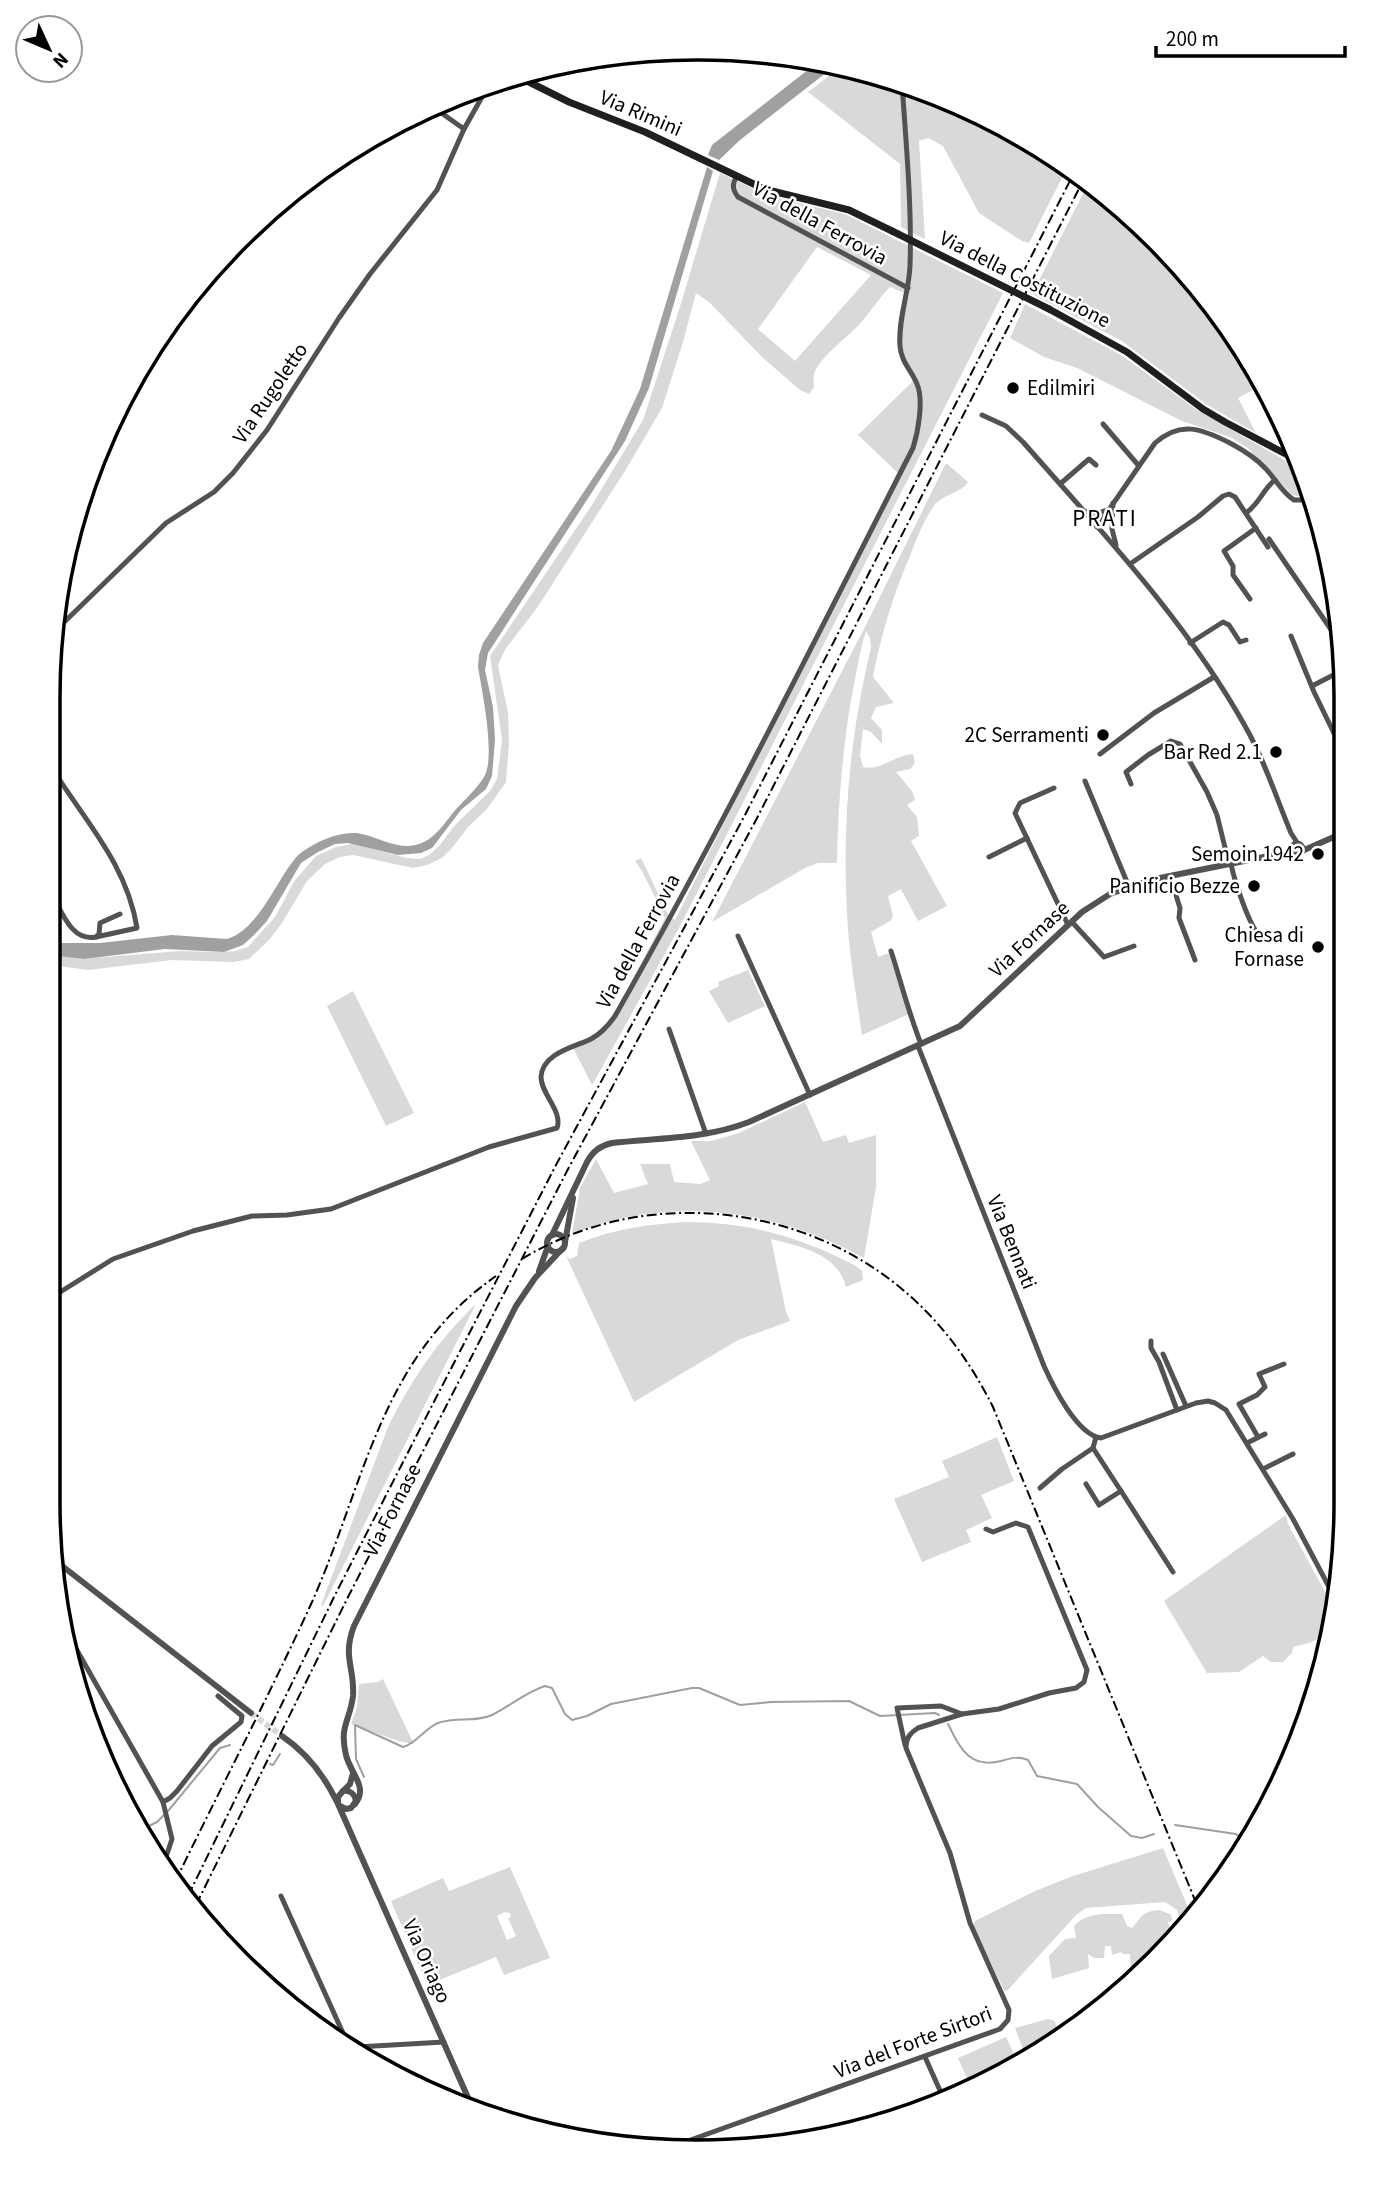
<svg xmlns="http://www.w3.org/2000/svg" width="1394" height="2199" font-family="'Source Sans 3',sans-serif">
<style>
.green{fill:#d9d9d9;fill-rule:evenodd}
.water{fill:#a0a0a0}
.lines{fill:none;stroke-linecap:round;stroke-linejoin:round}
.stream{stroke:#a0a0a0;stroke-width:2}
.tertiary-tunnel{stroke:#d9d9d9;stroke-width:6;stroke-dasharray:6 3;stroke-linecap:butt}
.minor{stroke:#525252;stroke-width:5}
.tertiary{stroke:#525252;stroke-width:6}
.secondary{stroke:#1f1f1f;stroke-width:7}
.rail{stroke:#000;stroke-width:2;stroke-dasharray:10 3.5 2 3.5;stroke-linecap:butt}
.secondary-bridge{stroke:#1f1f1f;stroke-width:7}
.poi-dot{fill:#000;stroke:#fff;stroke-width:2.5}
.labels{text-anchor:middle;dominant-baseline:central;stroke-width:5;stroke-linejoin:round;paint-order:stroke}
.street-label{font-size:21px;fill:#000;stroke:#fff}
.poi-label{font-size:21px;fill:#000;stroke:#fff;text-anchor:end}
.neighbourhood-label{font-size:23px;letter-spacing:2px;fill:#000;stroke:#fff}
.rim{fill:none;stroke:#000;stroke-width:3.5}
</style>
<rect width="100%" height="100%" fill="#fff"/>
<g class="green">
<polygon points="842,66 866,70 985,114 1068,166 1029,243 1022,241 979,213 943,146 928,138 919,141 925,239 901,227 900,164 808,92"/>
<path d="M720 173 769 196 845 214 1003 293 679 928 584 1100 592 1085 572 1046 597 1034 613 1016 665 918 642 871 635 861 641 858 669 916 675 920 900 475 858 435 915 379C909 369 904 359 902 347 900 334 907 319 901 308L904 293 890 287C878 299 870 313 858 326 845 339 828 351 818 366 813 373 813 378 814 387L809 394 800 390 763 358 710 303 696 293 683 342 662 408 625 471 537 608 506 648 501 658 498 666 508 712 509 744 506 782 487 809 468 827 452 848 442 858 427 865 413 868 353 855 340 857 325 864 307 881 282 923 269 940 249 959 234 962 172 960 88 970 51 965V956L65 955 82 959 180 951 218 952 236 951 248 947 275 917 295 880 316 856 336 847 353 844 407 858 420 859 429 855 440 845 454 826 490 791 497 779 502 740 490 656 590 508 643 420 679 310ZM817 247 871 275 795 361 758 329Z"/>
<polygon points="1090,180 1212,301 1264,384 1238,398 1256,433 1206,404 1122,341 1032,294"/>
<polygon points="1025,304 1121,355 1197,410 1302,470 1311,492 1303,497 1292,495 1248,448 1230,437 1182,421 1077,368 1044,357 1010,338"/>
<path d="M946 463 968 482C960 494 942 494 933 507 923 522 916 540 910 556 893 595 881 635 873 677L894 703 876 707 871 718 882 730V744L871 732 863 729 860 756 863 767C881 771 895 755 913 754L915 763 910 769 896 772 912 791 915 800 907 805 917 817 919 836 911 841 947 906 918 921 901 889 888 896 893 916 890 921 871 932 878 957 889 953 909 1014 862 1035C856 994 849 954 847 913 842 824 850 734 871 648L870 638 866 631C861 646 858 663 855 679 843 739 838 801 837 863H818L805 868 712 922 867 623Z"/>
<polygon points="748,970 765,1006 728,1023 709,991 719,986 718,982"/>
<polygon points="353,991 414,1113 386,1126 327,1006"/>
<path d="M805 1102 823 1142 846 1135 849 1143 876 1135V1187L864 1258C773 1208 669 1195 572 1234L580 1188 596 1159 614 1193 648 1184 640 1164H670L674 1182 700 1184 710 1180 691 1141H711L739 1133Z"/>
<path d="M686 1222C749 1222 801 1237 856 1266L862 1271 863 1280 846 1287C838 1254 800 1246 771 1239L786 1312 790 1321 738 1340 634 1402 566 1256 570 1259 577 1256 579 1243C614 1229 649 1224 686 1222Z"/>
<path d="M476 1304 323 1606 321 1605 388 1427C411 1380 438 1340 476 1304Z"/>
<polygon points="997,1437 1014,1481 981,1495 992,1518 966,1530 971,1542 922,1562 894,1499 949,1477 942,1461"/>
<polygon points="1286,1515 1288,1524 1335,1610 1328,1634 1309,1643 1293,1647 1292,1653 1283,1662 1271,1662 1263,1656 1239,1672 1207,1673 1164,1601"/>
<polygon points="383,1679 410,1736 414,1744 398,1741 351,1724 357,1707 359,1684 378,1682"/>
<polygon points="1163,1848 1192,1917 1187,1922 1184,1915 1179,1917 1177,1910 1165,1902 1086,1908 1076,1915 1007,1991 1004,1990 973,1926 975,1921 1035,1891 1073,1876"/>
<path d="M510 1867 550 1958 504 1975 496 1957 427 1985 391 1901 443 1878 449 1891ZM505 1912 510 1913 511 1917 508 1918 516 1936 507 1940 497 1916Z"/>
<path d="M1159 1910 1170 1914 1173 1920 1168 1922 1172 1935 1131 1974 1130 1954H1123L1121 1952 1112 1955 1111 1946H1105L1104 1958H1094L1088 1954 1089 1968 1052 1979 1049 1956 1065 1939 1076 1938 1074 1926C1087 1912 1104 1914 1122 1914L1127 1926 1132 1928C1143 1916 1141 1912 1159 1910Z"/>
<polygon points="1048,2019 1055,2021 1060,2041 1026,2057 1015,2028"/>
<polygon points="1006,2037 1017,2061 969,2083 958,2058"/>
</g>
<g class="water">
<polygon points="818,62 836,65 740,140 719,160 708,155 712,145"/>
<path d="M707 167 713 171 649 388 625 441 488 653 485 670 493 707 495 740 492 776 486 789 461 810 432 848 421 853 398 855 348 843 335 844 318 852 301 863 267 921 254 935 243 945 224 952 165 949 84 959 51 955V943H100L172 935 227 939C254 932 273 890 288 868 292 863 296 856 302 852 319 840 345 828 366 835 380 839 393 846 407 846 427 846 438 832 449 818 459 804 475 792 484 777 496 757 482 691 478 667L479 655 483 643 611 451 640 389Z"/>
</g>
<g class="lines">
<g class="stream">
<polyline points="51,902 60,918 60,924 52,934"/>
<path d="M948 1724C960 1748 969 1769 1001 1761 1011 1758 1018 1756 1028 1760L1037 1776 1077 1784 1098 1807 1131 1836 1142 1838 1154 1834"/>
<polyline points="270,1764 273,1765 280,1754"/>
<path d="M364 1777 356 1759 355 1725 403 1747C415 1745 425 1728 438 1723 456 1716 475 1723 492 1715 510 1706 526 1692 545 1686L552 1688 565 1714 572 1720 587 1716 611 1704 692 1688H699L740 1705 771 1702 849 1701 880 1716 935 1713 939 1715"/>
<polyline points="168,1811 220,1748 230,1745"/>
<polyline points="1175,1825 1236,1834 1245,1841"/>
<polyline points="141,1830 157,1822 164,1815"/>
</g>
<polyline class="tertiary-tunnel" points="251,1713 282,1736"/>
<g class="minor">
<polyline points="433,107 464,129"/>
<path d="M737 176C732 184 732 189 738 197L908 288"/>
<path d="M982 415 1006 426 1023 442C1101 531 1187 622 1245 726 1264 759 1276 797 1291 833L1298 844"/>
<polyline points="1103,424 1139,466"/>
<polyline points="1060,484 1089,459 1096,465"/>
<polyline points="1113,503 1112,529 1116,545"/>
<polyline points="1083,511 1096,514 1107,510"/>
<path d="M1246 513C1261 502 1262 490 1275 480"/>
<path d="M1097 527 1155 443C1181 420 1202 429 1230 443 1243 450 1255 457 1265 468 1275 478 1282 493 1294 500H1304L1312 496"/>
<polyline points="1269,539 1345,650"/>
<polyline points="1130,564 1198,517 1223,496 1229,494 1235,497 1268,547"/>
<polyline points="1250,599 1233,575 1233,566 1224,551 1256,528"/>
<polyline points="53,633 166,523 214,492 233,473 267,430 339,318 370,274 437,190 464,129 491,81"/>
<polyline points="1291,636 1314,692 1345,756"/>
<polyline points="1190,643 1223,622 1229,625 1240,642 1246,640"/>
<polyline points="1312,686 1345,669"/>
<polyline points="1100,754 1154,713 1214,677"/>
<path d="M52 768C84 820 127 864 137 928L96 937"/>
<polyline points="1085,781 1129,887"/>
<polyline points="1131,784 1126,772 1148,755 1171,741 1180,744 1207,792 1217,815 1229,864"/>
<polyline points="1054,788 1020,803 1015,813 1068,925"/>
<polyline points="989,857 1027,838"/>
<path d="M1231 864C1234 879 1250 930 1262 938"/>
<polyline points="1170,876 1180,908 1179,918 1195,960"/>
<path d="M51 893C62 911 71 942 96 937L99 934 100 923 120 914"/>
<polyline points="1072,922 1104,957 1134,946"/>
<polyline points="738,936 810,1095"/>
<path d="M891 951C901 982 909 1014 921 1044"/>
<polyline points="669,1029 706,1134"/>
<path d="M918 1046 1044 1366C1053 1386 1077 1435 1101 1438L1196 1403 1208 1401 1215 1403 1226 1410 1293 1519 1337 1602"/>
<path d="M49 1299 113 1259 193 1231 252 1216 287 1215 331 1209 489 1147 557 1128C563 1111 541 1094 541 1077 542 1053 575 1047 591 1039 602 1033 608 1026 615 1016 721 830 816 638 913 448 918 432 924 400 917 384 912 371 901 362 900 346 898 319 909 292 910 266 912 205 906 144 902 83"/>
<polyline points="1151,1341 1151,1348 1159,1362 1177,1410"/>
<polyline points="1163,1354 1186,1406"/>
<polyline points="1258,1437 1239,1404 1257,1395 1265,1387 1259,1374 1284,1364"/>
<polyline points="1247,1443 1265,1434"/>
<polyline points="1263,1469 1293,1454"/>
<polyline points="1086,1484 1099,1505 1121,1491 1093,1448 1096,1437"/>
<polyline points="1040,1488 1062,1469 1093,1448"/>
<polyline points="1121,1491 1173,1572"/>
<polyline points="70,1638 163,1802 172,1839 162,1869"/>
<polyline points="905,1745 897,1708 941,1706 962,1714"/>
<polyline points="163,1802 170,1798 177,1791 212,1746 241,1722 242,1716 218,1696"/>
<polyline points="281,1896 347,2042"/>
<polyline points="357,2047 444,2042"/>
<polyline points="925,2057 942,2095"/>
<path d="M671 2147 1000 2029 1008 2020 1009 2010 970 1923 950 1853 906 1748C906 1738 910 1733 918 1728L962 1714 999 1709 1049 1693 1076 1688 1084 1682 1087 1670 1028 1527 1016 1523 993 1532 986 1529"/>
</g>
<g class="tertiary">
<circle cx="1297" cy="849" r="5.5"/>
<polyline points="1302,851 1345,832"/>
<circle cx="556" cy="1243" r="9"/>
<path d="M552 1235 587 1162C593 1151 600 1146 612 1143 658 1138 705 1139 749 1122L960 1026 1082 912 1110 894 1150 880 1274 855 1292 853"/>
<polyline points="565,1242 573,1198"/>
<polyline points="539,1271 548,1246"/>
<polyline points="57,1562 251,1713"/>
<path d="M282 1736C307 1753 324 1775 337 1802"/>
<polyline points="343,1791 350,1784 353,1773"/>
<path d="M355 1804C369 1787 350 1773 346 1755 339 1726 350 1721 353 1696 355 1668 342 1657 354 1626L516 1306 535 1278 562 1249"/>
<path d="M340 1806 346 1809 351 1808 356 1801C355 1794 350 1790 343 1791L338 1797V1804L473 2109"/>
</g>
<g class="secondary">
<polyline points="515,75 569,102 645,132 764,189 849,210 892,231"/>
<polyline points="1049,309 1127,352 1203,409 1225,422 1299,461"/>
</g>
<g class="rail">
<path d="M522 1259C643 1185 805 1202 910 1296 945 1327 972 1365 993 1407L1199 1910"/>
<path d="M175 1882C220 1789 269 1696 312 1602 365 1483 380 1357 496 1276"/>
<polyline points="188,1896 336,1593 422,1425 556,1165 745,815 1075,171"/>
<polyline points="196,1905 347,1599 567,1171 756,820 1085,177"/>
</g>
<polyline class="secondary-bridge" points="892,231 1049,309"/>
</g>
<g class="poi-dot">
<circle cx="1013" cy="388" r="7"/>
<circle cx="1103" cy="735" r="7"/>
<circle cx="1276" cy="752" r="7"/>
<circle cx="1318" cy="854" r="7"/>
<circle cx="1254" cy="886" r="7"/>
<circle cx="1318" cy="947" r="7"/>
</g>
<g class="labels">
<g class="street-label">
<text transform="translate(641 113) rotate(23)">Via Rimini</text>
<text transform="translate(820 223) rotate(29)">Via della Ferrovia</text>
<text transform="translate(1025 279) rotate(27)">Via della Costituzione</text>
<text transform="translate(270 393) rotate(-56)">Via Rugoletto</text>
<text transform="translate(1029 939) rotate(-43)">Via Fornase</text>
<text transform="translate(638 941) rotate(-61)">Via della Ferrovia</text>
<text transform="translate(1012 1242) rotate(68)">Via Bennati</text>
<text transform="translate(392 1510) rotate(-63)">Via Fornase</text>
<text transform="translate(427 1961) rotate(66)">Via Oriago</text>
<text transform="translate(913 2042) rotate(-21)">Via del Forte Sirtori</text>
</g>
<g class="poi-label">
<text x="1027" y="388" text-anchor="start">Edilmiri</text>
<text x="1089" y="735">2C Serramenti</text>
<text x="1262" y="752">Bar Red 2.1</text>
<text x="1304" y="854">Semoin 1942</text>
<text x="1240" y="886">Panificio Bezze</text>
<text x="1304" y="935">Chiesa di<tspan x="1304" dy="24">Fornase</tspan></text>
</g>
<g class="neighbourhood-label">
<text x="1105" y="518">PRATI</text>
</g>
</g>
<path d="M0 0H1394V2199H0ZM697 60H697A637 637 0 0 1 1334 697V1503A637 637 0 0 1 697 2140H697A637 637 0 0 1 60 1503V697A637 637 0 0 1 697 60Z" fill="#fff" fill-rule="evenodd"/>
<path class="rim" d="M697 60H697A637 637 0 0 1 1334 697V1503A637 637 0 0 1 697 2140H697A637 637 0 0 1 60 1503V697A637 637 0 0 1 697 60Z"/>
<g transform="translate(49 49) rotate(134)"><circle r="33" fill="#ffffff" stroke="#999999" stroke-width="2"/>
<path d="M0-5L12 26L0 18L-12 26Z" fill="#000000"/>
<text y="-10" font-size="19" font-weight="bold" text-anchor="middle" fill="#000000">N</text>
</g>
<path d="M1156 46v10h189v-10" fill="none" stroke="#000000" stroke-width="3.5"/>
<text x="1166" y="46" font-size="21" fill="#000000" stroke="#ffffff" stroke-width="5" paint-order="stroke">200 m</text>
</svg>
